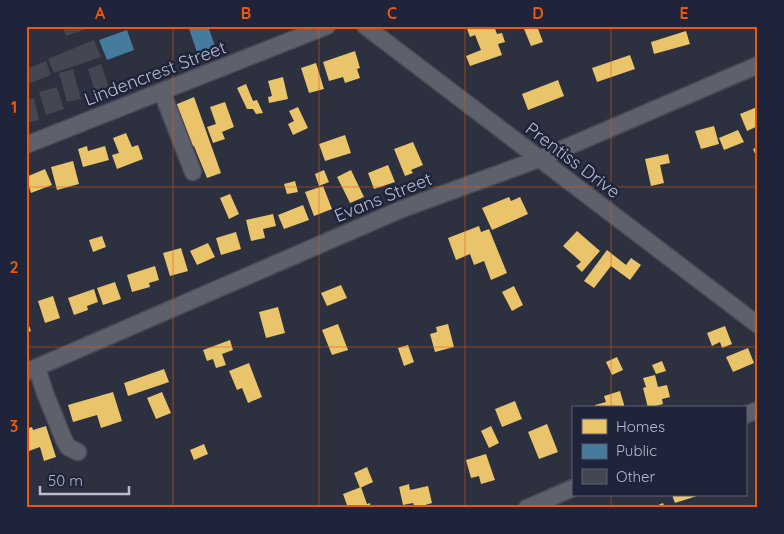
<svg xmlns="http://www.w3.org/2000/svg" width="784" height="534" font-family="Quicksand,sans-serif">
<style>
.homes{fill:#e9c46a}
.public{fill:#457b9d}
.building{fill:#444652}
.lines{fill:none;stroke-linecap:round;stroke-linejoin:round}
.minor-casing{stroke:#484b55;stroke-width:19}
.minor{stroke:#5e606b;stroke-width:16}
.grid{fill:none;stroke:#e8590c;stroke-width:1;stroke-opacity:0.55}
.labels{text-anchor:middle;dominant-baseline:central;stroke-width:5;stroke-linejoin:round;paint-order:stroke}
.street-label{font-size:18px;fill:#b8bcce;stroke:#1f243b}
.neatline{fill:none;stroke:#e8590c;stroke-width:2}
.grid-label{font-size:16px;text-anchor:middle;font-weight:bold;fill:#e8590c}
</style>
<rect width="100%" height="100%" fill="#2d303e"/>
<g class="homes">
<polygon points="466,26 494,26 497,34 502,33 505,42 498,44 502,55 470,66 466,56 481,50 475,35 470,37"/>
<polygon points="531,26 537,26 543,42 531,46 524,29"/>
<polygon points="686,31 690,44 654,54 651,42"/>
<polygon points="355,51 360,68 357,69 360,78 345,83 343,77 329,81 323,62"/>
<polygon points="630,55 635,69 597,82 592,68"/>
<polygon points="316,63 324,89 309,93 301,68"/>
<polygon points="283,77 288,99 269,103 268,97 272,96 268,81"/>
<polygon points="558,80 564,96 528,110 522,94"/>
<polygon points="246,84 253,101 257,100 263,113 256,114 253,109 247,109 237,88"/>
<polygon points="194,97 221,173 207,178 194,146 186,148 170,107"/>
<polygon points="225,102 234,127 222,132 225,139 213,143 207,127 216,124 210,107"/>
<polygon points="298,107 308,128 293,135 288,124 294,121 289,111"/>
<polygon points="757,107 758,126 747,131 740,114"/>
<polygon points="714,126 719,144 701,149 695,131"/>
<polygon points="738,130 744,142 724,150 719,138"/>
<polygon points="126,133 132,147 138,145 143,159 117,169 112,155 119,153 113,138"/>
<polygon points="345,135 351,153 325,161 319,144"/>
<polygon points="413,142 423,165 411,170 413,173 405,176 394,149"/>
<polygon points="87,146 88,151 105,146 109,160 83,167 78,149"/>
<polygon points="758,147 758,161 753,149"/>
<polygon points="668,154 670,163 660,165 664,183 651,186 645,159"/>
<polygon points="73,161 79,184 57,190 51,167"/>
<polygon points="388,165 395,182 374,189 368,173"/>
<polygon points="45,169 52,185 31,193 26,177"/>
<polygon points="324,170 329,182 319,186 315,174"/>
<polygon points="351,170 364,197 350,203 337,177"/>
<polygon points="295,181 298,192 287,194 284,184"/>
<polygon points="323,186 332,209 314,216 305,192"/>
<polygon points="230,194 239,214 229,219 220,198"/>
<polygon points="509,197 511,201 520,197 528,214 492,230 482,208"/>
<polygon points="303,205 309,220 284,229 278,215"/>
<polygon points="273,214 276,226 263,229 265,238 251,241 246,220"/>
<polygon points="479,226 481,232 489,229 507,273 491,280 484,261 474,265 470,254 456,260 448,238"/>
<polygon points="577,231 600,251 582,272 576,266 581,262 563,246"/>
<polygon points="236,232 241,249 221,255 216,238"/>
<polygon points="102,236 106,247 93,252 89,240"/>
<polygon points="208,243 215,257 197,265 190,251"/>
<polygon points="181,248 188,271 170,276 163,253"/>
<polygon points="607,250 626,265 631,258 641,265 630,280 611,266 594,288 584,281"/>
<polygon points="155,266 159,280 149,283 150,287 132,292 127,275"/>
<polygon points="115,282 121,299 103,305 97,288"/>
<polygon points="341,285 347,298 327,306 321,293"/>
<polygon points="514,286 523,305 512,311 502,292"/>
<polygon points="94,289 98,302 87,306 88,310 74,315 68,298"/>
<polygon points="53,296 60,318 45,323 38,301"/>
<polygon points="278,307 285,333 266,338 259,312"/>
<polygon points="26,318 31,331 26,333"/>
<polygon points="338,324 348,350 332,355 322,330"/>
<polygon points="448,324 454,347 435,352 430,334 437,332 436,327"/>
<polygon points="725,326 732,344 722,348 720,342 712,346 707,333"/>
<polygon points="230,340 233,350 222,354 226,365 216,368 213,359 207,361 203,350"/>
<polygon points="408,345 414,362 404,366 398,348"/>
<polygon points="748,348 754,363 733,372 726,357"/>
<polygon points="617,357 623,370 612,375 606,362"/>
<polygon points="662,361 666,371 656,374 652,365"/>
<polygon points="249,363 262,397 248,403 242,388 237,390 229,371"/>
<polygon points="164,369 169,382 128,396 124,383"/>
<polygon points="655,375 658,387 667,385 670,397 662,399 663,404 648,408 643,388 646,387 643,378"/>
<polygon points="620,391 625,408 595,408 595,405 606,402 604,396"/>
<polygon points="113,392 122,421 101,428 97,415 73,422 68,405"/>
<polygon points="162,392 171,413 156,419 147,398"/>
<polygon points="515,401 522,419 502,427 495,409"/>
<polygon points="547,424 558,452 539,459 528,432"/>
<polygon points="46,426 56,457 44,461 40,447 26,452 26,429 32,427 33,430"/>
<polygon points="491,426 499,443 489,448 481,431"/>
<polygon points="204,444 208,454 194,460 190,450"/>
<polygon points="486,454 495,480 481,484 479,476 471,478 466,460"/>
<polygon points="367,467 373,482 360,488 354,473"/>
<polygon points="409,484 410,490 428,486 432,503 415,508 413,503 403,505 399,487"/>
<polygon points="361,487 367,504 370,503 371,508 348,508 343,494"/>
<polygon points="672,495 697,495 697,496 675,503"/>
<polygon points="663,503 665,508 651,508"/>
</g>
<g class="public">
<polygon points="188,26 208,26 216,49 198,55"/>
<polygon points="127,30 134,50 107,60 99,40"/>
</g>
<g class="building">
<polygon points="62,26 92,26 92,27 66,36"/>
<polygon points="94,40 101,57 54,73 48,59"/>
<polygon points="46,61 51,75 28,84 26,78 26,69"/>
<polygon points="101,64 109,87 95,91 88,69"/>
<polygon points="73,69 81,99 67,102 59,73"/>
<polygon points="57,87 64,109 46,115 39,92"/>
<polygon points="34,98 39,120 26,123 26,99"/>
</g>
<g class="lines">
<defs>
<g id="minor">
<polyline points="365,26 758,325"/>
<polyline points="162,92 193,172"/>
<polyline points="26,145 327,26"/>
<polyline points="37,368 45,393 64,440 68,447 78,452"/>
<polyline points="26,372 402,209 539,159 758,65"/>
<polyline points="745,415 758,410"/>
<polyline points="527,508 573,488"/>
</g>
</defs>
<use href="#minor" class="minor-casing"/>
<use href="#minor" class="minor"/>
</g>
<path class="grid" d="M173 26V508M319 26V508M465 26V508M611 26V408M26 187H758M26 347H758M611 495V508"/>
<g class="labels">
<g class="street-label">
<text transform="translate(155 73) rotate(-21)">Lindencrest Street</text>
<text transform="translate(573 160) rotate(37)">Prentiss Drive</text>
<text transform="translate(383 197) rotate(-22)">Evans Street</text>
</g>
</g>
<rect width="784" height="534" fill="none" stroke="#1f243b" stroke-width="55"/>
<rect x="572" y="406" width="175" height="90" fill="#1f243b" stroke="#5c6176"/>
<rect x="582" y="419" width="25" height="15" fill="#e9c46a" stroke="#5c6176"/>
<text x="616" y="432" font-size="15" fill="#b8bcce">Homes</text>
<rect x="582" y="444" width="25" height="15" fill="#457b9d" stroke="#5c6176"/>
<text x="616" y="456" font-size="15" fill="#b8bcce">Public</text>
<rect x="582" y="469" width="25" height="15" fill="#444652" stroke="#5c6176"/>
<text x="616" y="482" font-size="15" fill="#b8bcce">Other</text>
<path d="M40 486v8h89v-8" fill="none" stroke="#b8bcce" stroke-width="2.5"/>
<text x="48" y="486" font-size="15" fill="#b8bcce" stroke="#1f243b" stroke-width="4" paint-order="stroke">50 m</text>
<rect x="28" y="28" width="728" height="478" class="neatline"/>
<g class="grid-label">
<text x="100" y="19">A</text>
<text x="246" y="19">B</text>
<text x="392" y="19">C</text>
<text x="538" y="19">D</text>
<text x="684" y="19">E</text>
<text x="14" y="113">1</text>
<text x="14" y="273">2</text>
<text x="14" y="432">3</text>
</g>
</svg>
